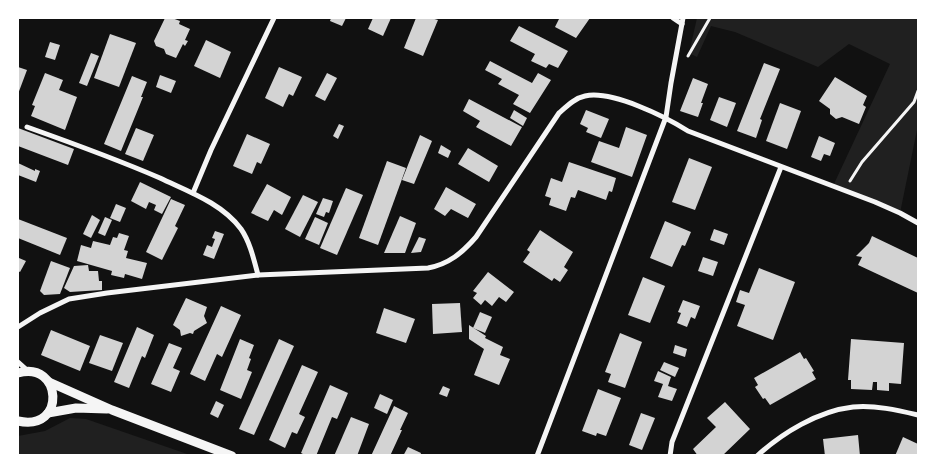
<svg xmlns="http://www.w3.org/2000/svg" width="936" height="473" font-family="Rubik,sans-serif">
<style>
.green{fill:#202020}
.building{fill:#d3d3d3}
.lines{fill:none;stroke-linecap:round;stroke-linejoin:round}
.path{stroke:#f5f5f5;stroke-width:3}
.minor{stroke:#f5f5f5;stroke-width:5}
.tertiary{stroke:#f5f5f5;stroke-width:9}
</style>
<rect width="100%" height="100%" fill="#111"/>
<g class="green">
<polygon points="697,18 918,18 918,125 900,213 833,186 890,64 849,44 818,67 735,32 711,26 697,57 689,53"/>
<polygon points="70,418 86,419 190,455 18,455 18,436 45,431"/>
</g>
<g class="building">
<polygon points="165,18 172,18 180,21 179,24 190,29 185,40 188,41 185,46 183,44 176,58 166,54 164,49 156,46 154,41"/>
<polygon points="331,18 346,18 342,26 330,21"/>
<polygon points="373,18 391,18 383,36 368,29"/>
<polygon points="416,18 431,18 438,20 423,56 404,48"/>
<polygon points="556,18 590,18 576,38 555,27 559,19"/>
<polygon points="519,26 568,51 558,68 549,64 546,68 531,61 535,54 510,41"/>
<polygon points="110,34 136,43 119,87 94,78"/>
<polygon points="206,40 231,52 220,78 194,66"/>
<polygon points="50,42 60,45 55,60 45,57"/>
<polygon points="91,53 99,56 87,86 79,83"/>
<polygon points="490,61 532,83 538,73 551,80 530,113 513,104 519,95 498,84 502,79 485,70"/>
<polygon points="764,63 780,69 760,119 762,120 756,138 737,131"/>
<polygon points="18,67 27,70 18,94"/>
<polygon points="279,67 302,77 293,96 289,94 283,107 265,98"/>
<polygon points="45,73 63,80 59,90 77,97 65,130 31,116 35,106 32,105"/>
<polygon points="327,73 337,78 325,101 315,96"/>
<polygon points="160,75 176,81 171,93 156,87"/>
<polygon points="132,76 147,82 141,97 143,97 121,151 104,144"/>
<polygon points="835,77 867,96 863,105 866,107 859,124 842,117 836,119 830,114 830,109 819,101"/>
<polygon points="693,78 708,84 701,103 703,103 698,117 680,111"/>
<polygon points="719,97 736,103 727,127 710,120"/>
<polygon points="469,99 522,127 511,146 476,127 480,121 463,111"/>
<polygon points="780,103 801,111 787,149 766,141"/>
<polygon points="514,110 527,118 523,126 510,118"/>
<polygon points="586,110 609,119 601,138 586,132 588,128 580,124"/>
<polygon points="339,124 344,126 338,139 333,136"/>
<polygon points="626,127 647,135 632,177 591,162 599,141 619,148"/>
<polygon points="18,128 74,149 68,165 18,146"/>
<polygon points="136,128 154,135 143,161 125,154"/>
<polygon points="247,134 270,144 261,164 257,162 252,174 233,166"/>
<polygon points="420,135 432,141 414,184 402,180"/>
<polygon points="819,136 835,143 830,156 824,154 821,161 811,157"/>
<polygon points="441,145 451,151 448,158 438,153"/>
<polygon points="468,148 498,166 489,182 458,164"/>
<polygon points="689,158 712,167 695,210 672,202"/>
<polygon points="387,161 406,168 378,245 359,238"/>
<polygon points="569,162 616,178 612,192 609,191 606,200 578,190 575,198 571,197 566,211 549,205 551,198 545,196 551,178 562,182"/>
<polygon points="18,163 35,171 35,169 40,171 36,182 18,175"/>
<polygon points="140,182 171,197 162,214 154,210 156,205 149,202 146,209 131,201"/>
<polygon points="267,184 291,197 282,215 274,210 268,221 251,213"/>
<polygon points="446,187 476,204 468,218 451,209 445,216 434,209"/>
<polygon points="346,188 363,195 337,255 320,248"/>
<polygon points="303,195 318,202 300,237 285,229"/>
<polygon points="323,198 333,201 329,213 326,212 324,217 316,214"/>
<polygon points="171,199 185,205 175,226 178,228 162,260 146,252"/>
<polygon points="116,204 126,208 120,222 110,218"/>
<polygon points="92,215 100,220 91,238 83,234"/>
<polygon points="400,216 416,223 405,253 384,253"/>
<polygon points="105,217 112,220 105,236 98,233"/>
<polygon points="315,217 328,223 319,245 305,239"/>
<polygon points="18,219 67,238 60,255 18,238"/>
<polygon points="665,221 691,232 685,246 682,245 672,267 650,258"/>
<polygon points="714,229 728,234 724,245 710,240"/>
<polygon points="540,230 573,252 564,267 568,270 560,282 554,278 552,281 523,262 530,252 527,250"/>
<polygon points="215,231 224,234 214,259 203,255 207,245 212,247 215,239 212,238"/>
<polygon points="119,233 129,236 124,250 128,251 126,258 147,263 142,279 125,274 124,278 111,275 112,271 77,261 81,245 91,248 93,241 110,245 113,237 117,238"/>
<polygon points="872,236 918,258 918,293 858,265 862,257 856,256 869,243"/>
<polygon points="419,237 426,239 421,252 411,253"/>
<polygon points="703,257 718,262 713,276 698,271"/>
<polygon points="19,258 26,261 20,272 18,271"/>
<polygon points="51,261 70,268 60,294 44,295 40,291"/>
<polygon points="88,265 89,271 98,271 99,281 102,281 102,290 70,292 64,288 74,266"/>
<polygon points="759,268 795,282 773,340 737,326 745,305 736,302 740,290 749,293"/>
<polygon points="488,272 514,292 506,302 499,297 492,306 485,300 481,305 473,298 477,293 473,291"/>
<polygon points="643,277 665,286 650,323 628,315"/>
<polygon points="186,298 207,307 204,316 207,323 194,331 193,334 190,333 181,336 180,330 173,325"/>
<polygon points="683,300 700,306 695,319 691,317 687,327 677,323 681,313 678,312"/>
<polygon points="460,303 462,332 433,334 432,304"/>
<polygon points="221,306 241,315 222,357 217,354 205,381 190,374"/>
<polygon points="384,308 415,319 406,343 376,333"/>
<polygon points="480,312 492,317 485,333 473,328"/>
<polygon points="469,325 486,336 485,338 503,347 500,355 510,359 499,385 474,375 484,349 469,339"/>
<polygon points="137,327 154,335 145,358 142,356 129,388 114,382"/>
<polygon points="51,330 90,346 80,371 41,355"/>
<polygon points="620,333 642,342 625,388 608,382 611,374 605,372"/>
<polygon points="100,335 123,343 112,371 89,363"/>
<polygon points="240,339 254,345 249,358 251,359 247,370 252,372 241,399 220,390"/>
<polygon points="279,339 294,346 254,435 239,429"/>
<polygon points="851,339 904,343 901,384 889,383 889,391 877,390 877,382 873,382 872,390 851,389 851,380 848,380"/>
<polygon points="169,343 182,348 173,368 180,371 171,392 151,384"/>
<polygon points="675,345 687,349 685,357 673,353"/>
<polygon points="800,352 804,359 806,358 814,371 812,372 816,379 770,405 765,398 763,399 755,387 758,385 754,378"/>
<polygon points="664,362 679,368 675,377 660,370"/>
<polygon points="302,365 318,372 299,414 305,417 297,434 292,432 285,448 269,440"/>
<polygon points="658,371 671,377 668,386 677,389 672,401 658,397 663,384 654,381"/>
<polygon points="330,385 348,393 337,419 332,417 316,456 307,456 301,453"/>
<polygon points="443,386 450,389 447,397 439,394"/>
<polygon points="598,389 621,398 606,436 597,433 596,436 582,431"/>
<polygon points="380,394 393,400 387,414 374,408"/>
<polygon points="216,401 224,405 218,418 210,414"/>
<polygon points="725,402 750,429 722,456 698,456 693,449 716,427 707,418"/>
<polygon points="394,406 408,413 400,430 402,430 390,456 371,456"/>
<polygon points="641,413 655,418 642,450 629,445"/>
<polygon points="351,417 369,424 357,456 334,456"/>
<polygon points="858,435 860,456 825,456 823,439"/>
<polygon points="903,437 918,444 918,456 895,456"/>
<polygon points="408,447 421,453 420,456 403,456"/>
</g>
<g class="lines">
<g class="path">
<polyline points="688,56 710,18"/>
<polyline points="850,181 862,162 914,102 918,91"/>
</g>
<g class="minor">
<polyline points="673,18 682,24"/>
<path d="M27 127C72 143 116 159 160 178 187 191 222 203 241 229 250 242 254 260 258 275"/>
<polyline points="193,193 211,150 274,18"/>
<path d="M18 327 40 313 69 299 107 293 258 275 428 268C449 264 462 253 476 237L559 113C567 106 575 98 585 96 612 90 666 117 688 131L875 202 900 213 918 223"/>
<polyline points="18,362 28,371"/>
<polyline points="537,456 666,117 671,83 683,18"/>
<polyline points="670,456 672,442 781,167"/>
<path d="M757 456C782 433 818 411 853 407 875 405 897 410 918 415"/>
</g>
<g class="tertiary">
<path d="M18 373C62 360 67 432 18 421"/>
<polyline points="49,382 112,410 232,456"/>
<polyline points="48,413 76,408 107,409"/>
</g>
</g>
<rect width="936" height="473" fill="none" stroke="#ffffff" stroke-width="38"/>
</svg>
